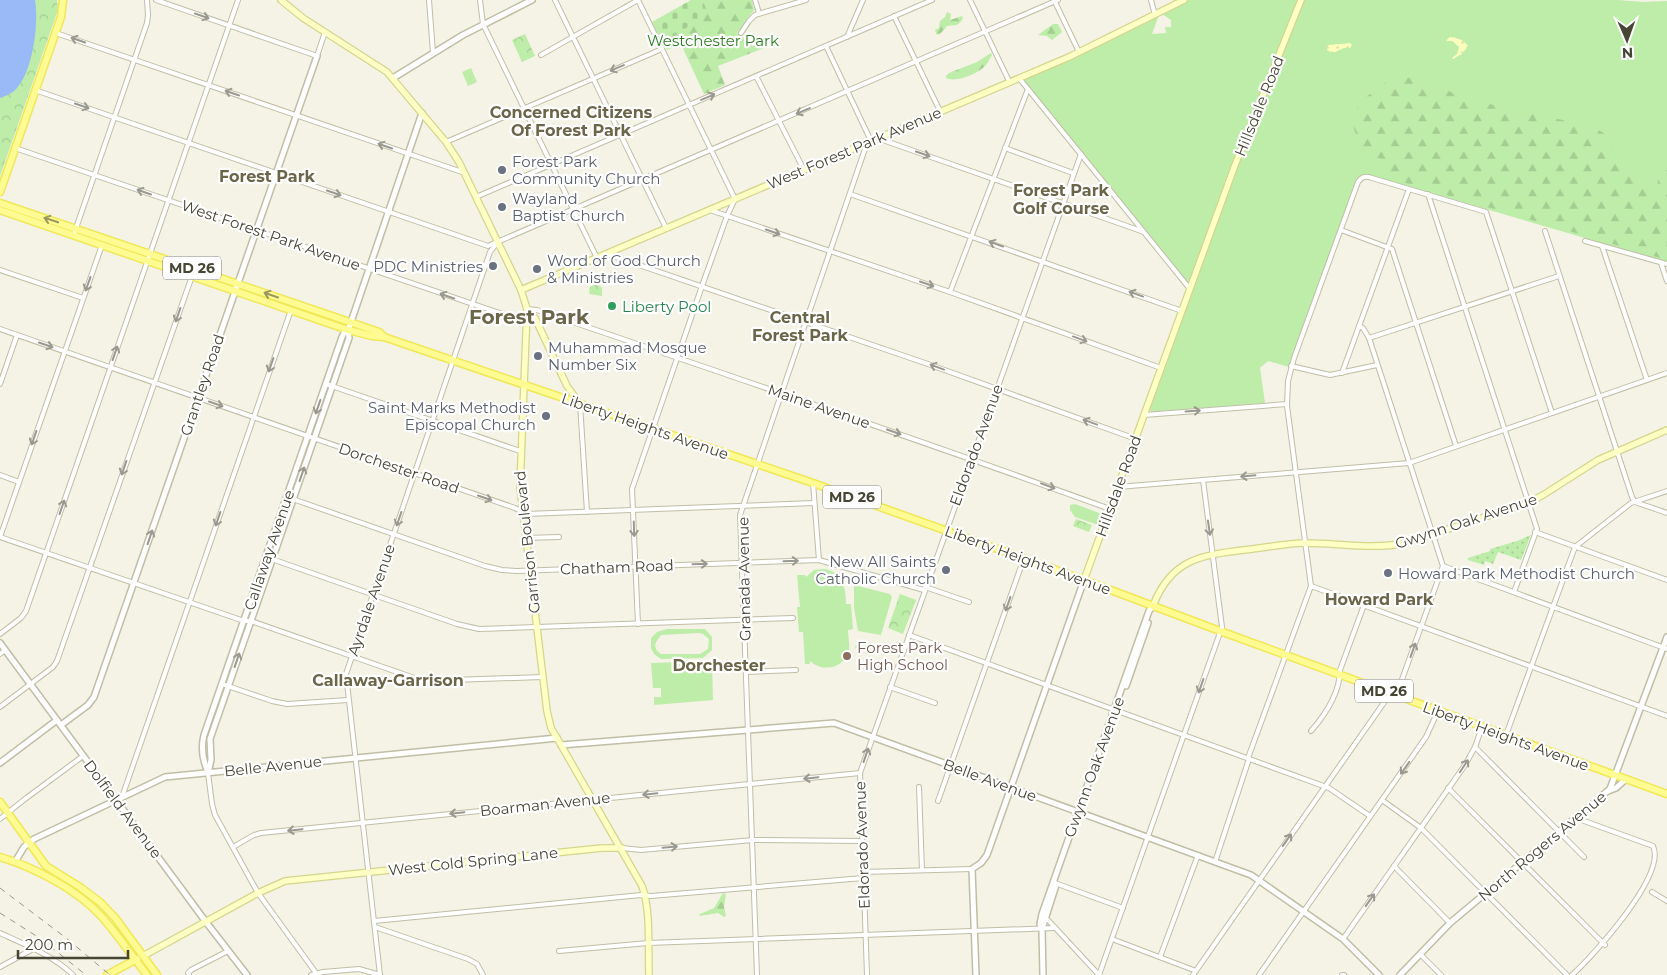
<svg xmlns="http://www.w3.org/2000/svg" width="1667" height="975" font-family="Montserrat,sans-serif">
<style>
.grass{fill:#bdeda9;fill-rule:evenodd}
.forest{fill:url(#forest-firs)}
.sand{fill:url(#sand-dots)}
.cemetery{fill:url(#cemetery-stones)}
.park{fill:url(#park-crowns)}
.garden{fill:url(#garden-dots)}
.water{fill:#9abaf7}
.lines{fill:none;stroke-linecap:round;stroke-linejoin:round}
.minor-casing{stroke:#c1bea6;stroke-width:6}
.tertiary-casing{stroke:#c1bea6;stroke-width:8}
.secondary-casing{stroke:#d5d58e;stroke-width:8}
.primary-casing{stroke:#f0e857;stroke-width:9}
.minor{stroke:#fff;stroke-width:4}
.tertiary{stroke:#fff;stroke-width:5}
.secondary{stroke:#feffc4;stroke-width:5.5}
.primary{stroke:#fffb93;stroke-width:6}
.rail{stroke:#959595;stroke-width:1;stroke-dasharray:6 6;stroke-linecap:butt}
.oneway{stroke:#9a998f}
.oneway2{stroke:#9a975f}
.worship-dot{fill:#6b7280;stroke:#fff;stroke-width:2}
.leisure-dot{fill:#2e9e5b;stroke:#fff;stroke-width:2}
.education-dot{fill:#8d6e63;stroke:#fff;stroke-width:2}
.labels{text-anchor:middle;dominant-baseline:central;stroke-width:4.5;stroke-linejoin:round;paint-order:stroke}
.shield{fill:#fff;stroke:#7e7d71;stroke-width:1}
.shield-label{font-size:14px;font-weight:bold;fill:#474534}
.park-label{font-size:15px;fill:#2d7f21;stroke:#fff}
.street-label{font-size:15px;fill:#474534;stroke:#fff}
.worship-label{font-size:15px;fill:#5b616d;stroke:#fff;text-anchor:start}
.leisure-label{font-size:15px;fill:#27864d;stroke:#fff;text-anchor:start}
.education-label{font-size:15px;fill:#785e54;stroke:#fff;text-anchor:start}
.neighbourhood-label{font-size:16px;font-weight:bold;fill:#6b664a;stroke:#fff}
.district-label{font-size:20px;font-weight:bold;fill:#6b664a;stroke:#fff}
</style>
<defs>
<pattern id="forest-firs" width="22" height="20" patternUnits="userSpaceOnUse" patternTransform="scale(1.25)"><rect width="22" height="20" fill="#bdeda9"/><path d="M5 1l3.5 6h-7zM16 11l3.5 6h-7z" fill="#a4cd92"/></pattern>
<pattern id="sand-dots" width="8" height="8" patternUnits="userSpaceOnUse" patternTransform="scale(1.25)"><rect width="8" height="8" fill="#fafdbc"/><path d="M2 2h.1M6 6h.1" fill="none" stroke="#d8daa2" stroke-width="1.8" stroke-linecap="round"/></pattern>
<pattern id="cemetery-stones" width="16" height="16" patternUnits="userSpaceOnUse" patternTransform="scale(1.25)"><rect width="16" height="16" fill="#bdeda9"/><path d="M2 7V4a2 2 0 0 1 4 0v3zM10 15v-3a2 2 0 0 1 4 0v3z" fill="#a4cd92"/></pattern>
<pattern id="park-crowns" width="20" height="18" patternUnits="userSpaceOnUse" patternTransform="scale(1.25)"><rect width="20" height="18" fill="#bdeda9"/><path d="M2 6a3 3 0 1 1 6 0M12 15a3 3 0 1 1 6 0" fill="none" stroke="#a4cd92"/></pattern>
<pattern id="garden-dots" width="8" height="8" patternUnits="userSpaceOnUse" patternTransform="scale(1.25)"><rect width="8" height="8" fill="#bdeda9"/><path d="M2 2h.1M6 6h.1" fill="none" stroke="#a4cd92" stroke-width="1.8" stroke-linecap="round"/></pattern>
</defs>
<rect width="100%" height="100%" fill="#f4f3e5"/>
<g class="grass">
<polygon points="1189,0 1618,0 1643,2 1667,1 1667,262 1373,176 1360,175 1355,184 1289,367 1268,361 1260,368 1265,403 1151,412 1150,408 1192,290 1024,80 1024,79 1159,15 1152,34 1166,33 1165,27 1171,27 1171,20 1162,14"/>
<polygon points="471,68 477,82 468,86 462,72"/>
<polygon points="308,441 311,442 293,495 290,494"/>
<polygon points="287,502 290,503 272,555 269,554"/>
<polygon points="1075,504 1102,514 1098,525 1075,517 1070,510 1070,505"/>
<polygon points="266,563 269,564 250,617 248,616"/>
<path d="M822 569C842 570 846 587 846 604H851L853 629 848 630C848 636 850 644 849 650 845 668 823 673 810 661V664H805L803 632H799L797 607H800L797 575H805L806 577 814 570Z"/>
<polygon points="854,585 890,594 892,597 881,635 858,631 854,608"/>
<polygon points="243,629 246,630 228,681 226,680"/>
<path d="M667 629H705L712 637V650L703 658 661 659 654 654 651 648V638L657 632ZM699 633 703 634 709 639 708 649 700 654H661L657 651 655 646 656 642 661 635Z"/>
<polygon points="858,640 872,644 869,653 855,648"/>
<polygon points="712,661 713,700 654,705 654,697 661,697 661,688 653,688 651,663"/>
</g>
<g class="forest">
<polygon points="702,0 752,0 754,10 737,33 753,46 761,43 764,48 718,66 725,85 704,94 681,44 667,50 663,45 707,12"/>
<polygon points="1545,0 1581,0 1564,5"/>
<path d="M947 12 951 14 950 20 962 16 963 18C958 27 955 25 947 26L941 33 937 35 935 30 939 28 940 21 945 17Z"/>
<polygon points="1053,24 1058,24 1062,32 1052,40 1047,36 1038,35"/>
<path d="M991 53 992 55C990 58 988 63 985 66 977 74 957 83 946 78V76L949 73 977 62Z"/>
<path d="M1399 77 1412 78 1414 82 1420 81 1443 88 1457 95 1476 97 1484 103 1514 109H1527L1538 114H1546L1558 119 1594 127 1605 134 1613 149 1633 170 1644 189 1657 191 1658 179 1662 172 1667 170V260L1382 176 1383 159 1372 157 1368 154 1365 155 1354 129 1353 115 1358 107V100C1374 96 1382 79 1399 77Z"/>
<polygon points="723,893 726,894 724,907 726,916 724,917 718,913 699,916 700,914 714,908"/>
</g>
<g class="sand">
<path d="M1449 37C1456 37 1464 40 1468 46L1462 54 1453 59 1452 58 1457 54 1459 47 1452 41H1446Z"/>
<polygon points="1350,43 1352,45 1350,48 1344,48 1333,53 1327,50 1327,46 1329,45"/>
</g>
<polygon class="cemetery" points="691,0 702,0 708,12 663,45 652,22"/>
<g class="park">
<polygon points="0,0 57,0 58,10 0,176"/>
<polygon points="525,34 535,56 522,62 512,40"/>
<polygon points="597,284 602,288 602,296 589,294 590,287"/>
<polygon points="1076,519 1092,525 1089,532 1073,526"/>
<polygon points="900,594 916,600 903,634 888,628"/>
</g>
<polygon class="garden" points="1531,535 1521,560 1498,552 1493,564 1485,561 1484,565 1468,560 1468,558 1490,551 1490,549 1517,541"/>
<path class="water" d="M0 0H35C39 23 33 70 17 88 13 93 6 96 0 98Z"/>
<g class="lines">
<defs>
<g id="minor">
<polyline points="156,0 317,56 325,32"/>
<polyline points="429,0 433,53"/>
<polyline points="480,0 483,24 597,258"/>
<polyline points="555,0 666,228"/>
<polyline points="755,0 759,13"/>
<polyline points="970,0 1009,81"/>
<polyline points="1054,0 1079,52"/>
<polyline points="1151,0 1155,15"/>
<polyline points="894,16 940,111"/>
<polyline points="56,33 465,173"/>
<polyline points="741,33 749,21 755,15 806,0"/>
<polyline points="847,37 863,0"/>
<polyline points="826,46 871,141"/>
<polyline points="541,55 638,0"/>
<polyline points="756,76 804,170"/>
<polyline points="1019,78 1190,289"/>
<polyline points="35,90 488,246 1058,0"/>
<polyline points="877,138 1144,232"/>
<polyline points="446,142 662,49"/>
<polyline points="15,148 526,322"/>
<polyline points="1005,148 1073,173"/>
<polyline points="850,194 1182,311"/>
<polyline points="1428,194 1537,529 1514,592"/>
<polyline points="476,197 932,0"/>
<polyline points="710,210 950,292 1161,368"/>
<polyline points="1341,230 1392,249 1456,446"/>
<polyline points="75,231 147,23 148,15 147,0"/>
<polyline points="1545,231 1632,497 1635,502 1667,513"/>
<polyline points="1585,241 1667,264"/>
<polyline points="1602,246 1647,380"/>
<polyline points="607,254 925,363 1136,439"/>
<polyline points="1661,263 1667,281"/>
<polyline points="0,270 83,298"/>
<polyline points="950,292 1028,89"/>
<path d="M527 309 537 310C729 375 920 440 1110 509"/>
<polyline points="1359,326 1363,328 1369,338 1443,566 1396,696"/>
<polyline points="0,329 515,508 526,514 814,503"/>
<polyline points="1369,338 1559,276"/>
<polyline points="1291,366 1330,375 1377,365"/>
<polyline points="1342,373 1409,189"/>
<polyline points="0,384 17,335"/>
<polyline points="326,384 520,451"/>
<polyline points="580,404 587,512"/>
<polyline points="1144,415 1287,404"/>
<polyline points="0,475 19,482"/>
<polyline points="813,483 819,560"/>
<polyline points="1118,487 1409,463 1667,373"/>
<polyline points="287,497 485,566 502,570 517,571 819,560 924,590"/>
<polyline points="1535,532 1667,580"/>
<polyline points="0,537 244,621 251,621 423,681 542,677"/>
<polyline points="0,537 102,245"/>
<polyline points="525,538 559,537"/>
<polyline points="266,557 457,624 479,629 793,618"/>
<polyline points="1443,566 1667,649"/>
<polyline points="1311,586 1667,716"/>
<polyline points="925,587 969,602"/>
<polyline points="638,624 632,489 702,286 727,216 735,199 638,0"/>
<polyline points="0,634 21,618 26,611 238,0"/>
<polyline points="909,635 1329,788 1370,816"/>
<polyline points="0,654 5,650"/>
<polyline points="746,672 796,670"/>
<polyline points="222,684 272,701 287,704 348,700"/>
<polyline points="890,687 935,703"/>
<polyline points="0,707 53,667 57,661 192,276"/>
<path d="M1311 731C1325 715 1340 692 1340 670L1364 605"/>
<polyline points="1506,735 1575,547 1631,503 1667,491"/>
<polyline points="1475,747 1584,857"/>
<path d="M1248 758 1311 586 1287 406 1288 381 1294 358 1358 182C1362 176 1366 176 1372 178L1486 212 1552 413"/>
<polyline points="208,773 212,804 215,815 258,893 316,973"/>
<polyline points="919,787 922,870"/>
<polyline points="1448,788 1605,945"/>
<polyline points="122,797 291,310"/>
<polyline points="1382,800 1421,828 1567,975"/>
<polyline points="938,801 1024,558"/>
<polyline points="0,819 25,799 83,756"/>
<polyline points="233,847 254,835 261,833 860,773"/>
<polyline points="622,848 641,850 753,840 862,841"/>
<polyline points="1215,862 1249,759"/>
<polyline points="1394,866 1450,923"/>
<polyline points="863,872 972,869"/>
<polyline points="1055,883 1123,908"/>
<polyline points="1652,892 1667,901"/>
<polyline points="1045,920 1048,920 1099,975 1222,627 1203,480"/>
<polyline points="374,921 641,895 651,896 863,878"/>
<polyline points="375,927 468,959 477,964 483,975"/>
<path d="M0 933C24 944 54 956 73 975"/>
<polyline points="1112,939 1196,971"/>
<polyline points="1343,939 1465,765 1475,747 1482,727"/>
<polyline points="559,951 648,943 1055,928"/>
<polyline points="1420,954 1441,975"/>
<polyline points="1160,957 1198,855"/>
<polyline points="0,967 33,949"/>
<polyline points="189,975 188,973 191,970 228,951"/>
<polyline points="311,975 323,972 359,969 380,975"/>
<polyline points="380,975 346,674 490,252 497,243"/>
<polyline points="757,975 740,515 867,143"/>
<polyline points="867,975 860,773 1081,154"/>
<polyline points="1193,975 1390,694"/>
<polyline points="1259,975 1426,737 1438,711"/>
<polyline points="1342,975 1344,975"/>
<path d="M1572 975C1593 956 1667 875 1653 846L1576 818"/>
</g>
<g id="tertiary">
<polyline points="393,78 463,35 532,0"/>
<polyline points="0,643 206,922 247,975"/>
<polyline points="1126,686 1148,623"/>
<polyline points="61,725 88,705 94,697 317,56"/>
<polyline points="561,745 834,723 1251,875 1343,939 1379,975"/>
<polyline points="0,763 57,720"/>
<path d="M208 772C203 761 201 747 204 735L342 337 344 333 348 330"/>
<polyline points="208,773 211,760 210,739 349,338 348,330 351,322 422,113"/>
<polyline points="1608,791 1616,788 1626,779"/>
<polyline points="15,862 24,847 34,839 165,777 557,738"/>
<polyline points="1042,929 1056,885"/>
<polyline points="976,975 972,869 981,863 987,855 1084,580"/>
<polyline points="1043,975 1042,929 1040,924 1042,914 1140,636 1149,611 1153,606"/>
<polyline points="1400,975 1450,923 1610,789 1667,637"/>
</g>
<g id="secondary">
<path d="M281 0 303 18 387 72 446 142 459 162 521 290 527 309 520 487 547 711 551 728 557 738 642 886C651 910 648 949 649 975"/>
<polyline points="521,290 1069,57 1184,0"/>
<polyline points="527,309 535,318 567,386 580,404"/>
<polyline points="1084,580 1235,165 1301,0"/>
<path d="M1153 606C1172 556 1205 555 1252 549 1270 547 1288 543 1305 543 1338 543 1372 550 1405 543L1528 503 1543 495 1598 460 1667 430"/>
<polyline points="143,956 258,893 285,881 602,848 622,848"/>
</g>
<g id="primary">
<polyline points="0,192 61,17 63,0"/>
<polyline points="0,203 379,332 384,337"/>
<polyline points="0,210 348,330 372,336 384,337 813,483 1084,580 1220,631 1667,794"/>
<polyline points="0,802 46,866 80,887 101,903 116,919 157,975"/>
<path d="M0 857C34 867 78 890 102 917 118 935 132 956 147 975"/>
<polyline points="107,975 137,959"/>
</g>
</defs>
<use href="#minor" class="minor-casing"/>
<use href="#tertiary" class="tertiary-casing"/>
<use href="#secondary" class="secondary-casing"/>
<use href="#primary" class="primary-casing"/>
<use href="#minor" class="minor"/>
<use href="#tertiary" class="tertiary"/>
<use href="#secondary" class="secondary"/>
<use href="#primary" class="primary"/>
<g class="rail">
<polyline points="0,888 66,938 110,975"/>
<polyline points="0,913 41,939 86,975"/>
</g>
</g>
<defs><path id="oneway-shaft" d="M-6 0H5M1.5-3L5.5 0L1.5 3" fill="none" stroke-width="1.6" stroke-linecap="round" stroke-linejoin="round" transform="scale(1.25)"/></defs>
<g class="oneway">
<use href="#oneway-shaft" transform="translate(202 16) rotate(19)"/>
<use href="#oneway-shaft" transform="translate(78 40) rotate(-161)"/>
<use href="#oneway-shaft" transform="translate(617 68) rotate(157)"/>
<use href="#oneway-shaft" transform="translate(232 93) rotate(-161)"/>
<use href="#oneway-shaft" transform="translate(708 97) rotate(-23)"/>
<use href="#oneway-shaft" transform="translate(82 106) rotate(19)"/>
<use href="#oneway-shaft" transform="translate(803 111) rotate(157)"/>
<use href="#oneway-shaft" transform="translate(385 146) rotate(-161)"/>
<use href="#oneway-shaft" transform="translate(923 154) rotate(19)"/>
<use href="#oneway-shaft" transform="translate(144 192) rotate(-161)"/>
<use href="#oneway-shaft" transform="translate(334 193) rotate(19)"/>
<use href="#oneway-shaft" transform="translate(773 232) rotate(19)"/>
<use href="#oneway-shaft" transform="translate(996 244) rotate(-160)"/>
<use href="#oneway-shaft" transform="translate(88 284) rotate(110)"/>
<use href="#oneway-shaft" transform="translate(927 284) rotate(19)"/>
<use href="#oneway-shaft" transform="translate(1136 294) rotate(-160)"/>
<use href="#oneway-shaft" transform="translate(447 296) rotate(-161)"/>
<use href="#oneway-shaft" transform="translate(178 315) rotate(109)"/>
<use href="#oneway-shaft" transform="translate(1080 339) rotate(20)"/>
<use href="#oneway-shaft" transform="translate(46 345) rotate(19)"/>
<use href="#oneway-shaft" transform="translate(115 353) rotate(-71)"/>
<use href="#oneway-shaft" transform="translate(271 365) rotate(109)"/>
<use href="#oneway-shaft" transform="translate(937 367) rotate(-160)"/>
<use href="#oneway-shaft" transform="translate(216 404) rotate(19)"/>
<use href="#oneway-shaft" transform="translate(318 407) rotate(109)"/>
<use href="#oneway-shaft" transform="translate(1193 411) rotate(-4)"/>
<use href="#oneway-shaft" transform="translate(1090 422) rotate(-160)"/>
<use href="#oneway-shaft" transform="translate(894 432) rotate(19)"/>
<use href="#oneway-shaft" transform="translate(34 438) rotate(109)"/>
<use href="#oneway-shaft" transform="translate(124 468) rotate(109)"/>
<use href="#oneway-shaft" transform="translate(302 474) rotate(-71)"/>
<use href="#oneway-shaft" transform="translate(1248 476) rotate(175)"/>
<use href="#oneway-shaft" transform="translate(1048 486) rotate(20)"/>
<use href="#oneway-shaft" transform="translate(485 498) rotate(19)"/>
<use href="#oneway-shaft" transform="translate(62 507) rotate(-71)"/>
<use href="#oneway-shaft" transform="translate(218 519) rotate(109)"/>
<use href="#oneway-shaft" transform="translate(399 519) rotate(109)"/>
<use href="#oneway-shaft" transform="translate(1209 528) rotate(82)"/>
<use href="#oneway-shaft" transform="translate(634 529) rotate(88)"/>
<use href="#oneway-shaft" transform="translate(150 537) rotate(-71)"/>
<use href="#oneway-shaft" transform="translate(791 561) rotate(-2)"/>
<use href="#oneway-shaft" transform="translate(700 564) rotate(-2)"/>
<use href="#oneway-shaft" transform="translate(1008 604) rotate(109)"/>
<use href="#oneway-shaft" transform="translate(1413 650) rotate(-70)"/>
<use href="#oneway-shaft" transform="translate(237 660) rotate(-71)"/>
<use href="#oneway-shaft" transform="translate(1201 686) rotate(109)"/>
<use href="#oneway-shaft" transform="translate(866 755) rotate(-71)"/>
<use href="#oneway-shaft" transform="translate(1464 766) rotate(-56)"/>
<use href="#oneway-shaft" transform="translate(1405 768) rotate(125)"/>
<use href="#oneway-shaft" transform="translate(811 778) rotate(174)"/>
<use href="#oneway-shaft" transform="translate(650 794) rotate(174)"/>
<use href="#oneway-shaft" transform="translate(457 813) rotate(174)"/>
<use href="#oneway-shaft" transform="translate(295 830) rotate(174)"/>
<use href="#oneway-shaft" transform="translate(1287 840) rotate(-55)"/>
<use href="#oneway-shaft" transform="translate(670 847) rotate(-5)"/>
<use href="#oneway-shaft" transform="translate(1370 900) rotate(-55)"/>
</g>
<g class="oneway2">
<use href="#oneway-shaft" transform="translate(51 220) rotate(-162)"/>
<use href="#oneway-shaft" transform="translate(271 295) rotate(-161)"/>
</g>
<g class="worship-dot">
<circle cx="502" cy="170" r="5"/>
<circle cx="502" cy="207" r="5"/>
<circle cx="493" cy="266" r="5"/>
<circle cx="537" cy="269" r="5"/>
<circle cx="538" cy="356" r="5"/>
<circle cx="546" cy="416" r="5"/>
<circle cx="946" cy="570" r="5"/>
<circle cx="1388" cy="573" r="5"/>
</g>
<circle class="leisure-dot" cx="612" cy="306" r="5"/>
<circle class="education-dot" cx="847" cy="656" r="5"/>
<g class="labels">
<g class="shield">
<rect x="163" y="256.5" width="58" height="23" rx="4"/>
<rect x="823" y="485.5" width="58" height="23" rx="4"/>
<rect x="1355" y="679.5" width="58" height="23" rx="4"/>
</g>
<g class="shield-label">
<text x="192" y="268">MD 26</text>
<text x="852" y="497">MD 26</text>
<text x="1384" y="691">MD 26</text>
</g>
<g class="park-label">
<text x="713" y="40">Westchester Park</text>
</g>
<g class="street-label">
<text transform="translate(1259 106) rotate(-68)">Hillsdale Road</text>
<text transform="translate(854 148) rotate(-23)">West Forest Park Avenue</text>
<text transform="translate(271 235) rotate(19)">West Forest Park Avenue</text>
<text transform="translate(202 385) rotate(-71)">Grantley Road</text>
<text transform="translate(819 406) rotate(19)">Maine Avenue</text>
<text transform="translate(645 426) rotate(19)">Liberty Heights Avenue</text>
<text transform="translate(976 445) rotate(-70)">Eldorado Avenue</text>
<text transform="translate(399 468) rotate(19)">Dorchester Road</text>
<text transform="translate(1118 486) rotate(-70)">Hillsdale Road</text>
<text transform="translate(1466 521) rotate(-18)">Gwynn Oak Avenue</text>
<text transform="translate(527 542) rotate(-96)">Garrison Boulevard</text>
<text transform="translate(269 550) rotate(-71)">Callaway Avenue</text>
<text transform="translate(1028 560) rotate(20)">Liberty Heights Avenue</text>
<text transform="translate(617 567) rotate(-2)">Chatham Road</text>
<text transform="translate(744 579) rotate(-91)">Granada Avenue</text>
<text transform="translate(371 600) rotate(-71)">Ayrdale Avenue</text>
<text transform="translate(1506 736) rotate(20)">Liberty Heights Avenue</text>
<text transform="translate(273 766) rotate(-6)">Belle Avenue</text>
<text transform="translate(1094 767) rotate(-70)">Gwynn Oak Avenue</text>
<text transform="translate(990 780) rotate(20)">Belle Avenue</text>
<text transform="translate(545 804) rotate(-6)">Boarman Avenue</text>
<text transform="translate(123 809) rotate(53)">Dolfield Avenue</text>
<text transform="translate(862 845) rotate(-92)">Eldorado Avenue</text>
<text transform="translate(1542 846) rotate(-40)">North Rogers Avenue</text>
<text transform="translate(473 861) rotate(-6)">West Cold Spring Lane</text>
</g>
<g class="worship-label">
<text x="512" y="161">Forest Park<tspan x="512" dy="17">Community Church</tspan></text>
<text x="512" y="198">Wayland<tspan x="512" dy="17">Baptist Church</tspan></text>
<text x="547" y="260">Word of God Church<tspan x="547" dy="17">&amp; Ministries</tspan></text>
<text x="483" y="266" text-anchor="end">PDC Ministries</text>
<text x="548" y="347">Muhammad Mosque<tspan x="548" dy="17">Number Six</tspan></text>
<text x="536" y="407" text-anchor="end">Saint Marks Methodist<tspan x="536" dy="17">Episcopal Church</tspan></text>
<text x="936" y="561" text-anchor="end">New All Saints<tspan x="936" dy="17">Catholic Church</tspan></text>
<text x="1398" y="573">Howard Park Methodist Church</text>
</g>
<g class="leisure-label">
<text x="622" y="306">Liberty Pool</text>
</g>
<g class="education-label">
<text x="857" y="647">Forest Park<tspan x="857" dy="17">High School</tspan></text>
</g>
<g class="neighbourhood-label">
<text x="571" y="112">Concerned Citizens<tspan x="571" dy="18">Of Forest Park</tspan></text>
<text x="267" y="176">Forest Park</text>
<text x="1061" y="190">Forest Park<tspan x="1061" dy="18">Golf Course</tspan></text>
<text x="800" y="317">Central<tspan x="800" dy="18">Forest Park</tspan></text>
<text x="1379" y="599">Howard Park</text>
<text x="719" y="665">Dorchester</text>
<text x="388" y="680">Callaway-Garrison</text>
</g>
<g class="district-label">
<text x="529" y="317">Forest Park</text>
</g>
</g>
<g transform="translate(1627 40) rotate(178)" stroke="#ffffff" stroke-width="4" paint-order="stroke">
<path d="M0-4L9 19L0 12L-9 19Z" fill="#474534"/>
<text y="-8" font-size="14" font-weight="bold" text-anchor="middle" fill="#474534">N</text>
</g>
<path d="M18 950v8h110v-8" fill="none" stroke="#474534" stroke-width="2.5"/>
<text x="25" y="950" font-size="15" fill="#474534" stroke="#ffffff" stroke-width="4" paint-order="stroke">200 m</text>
</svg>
